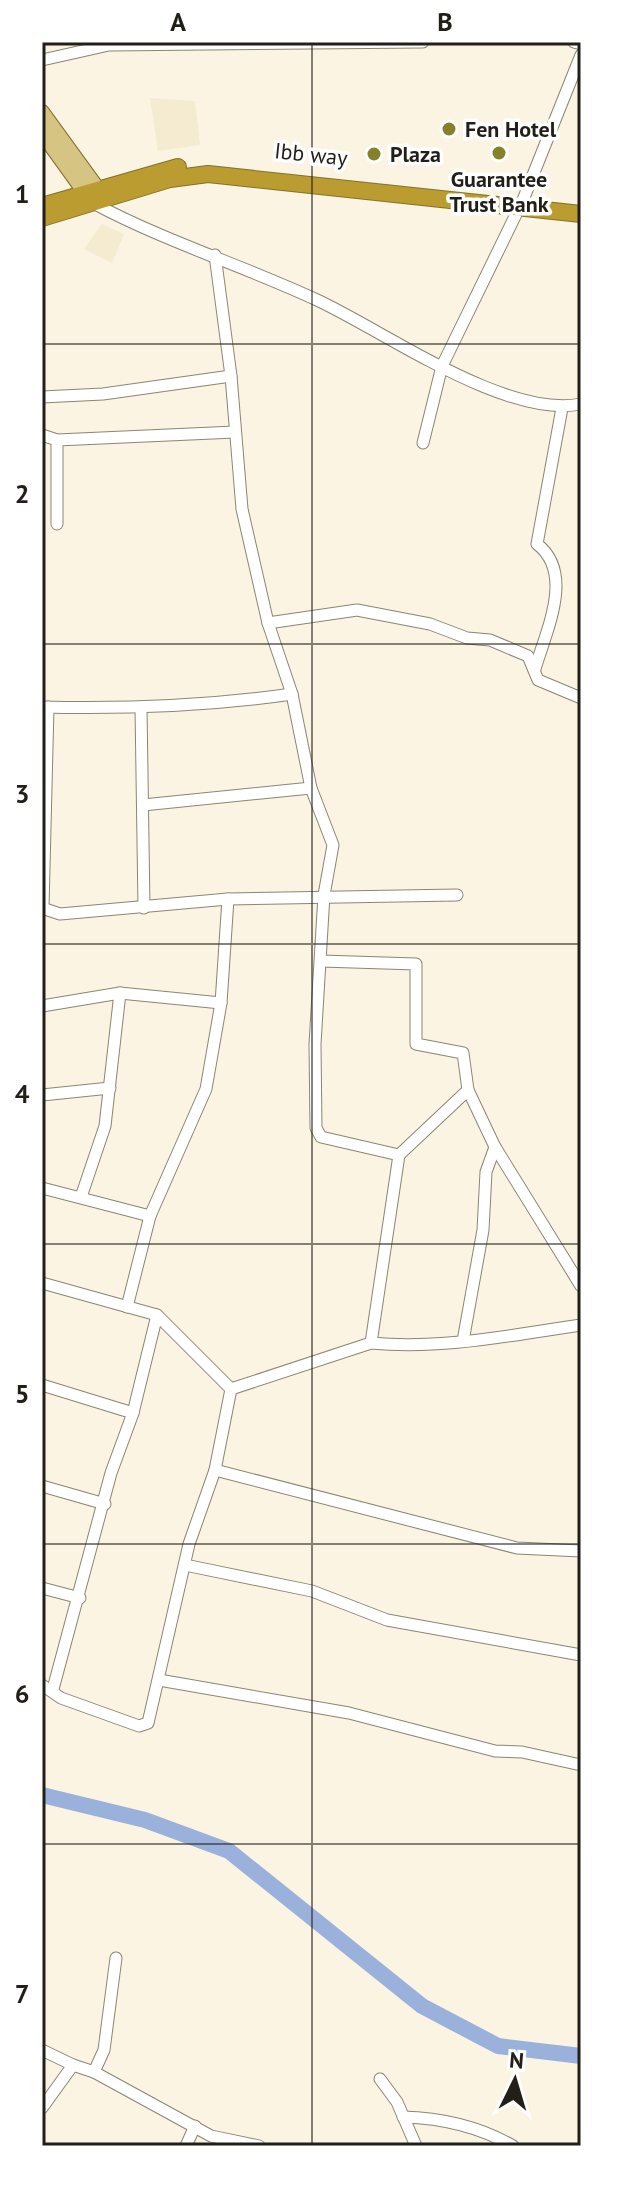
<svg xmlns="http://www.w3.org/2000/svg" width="623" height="2188" font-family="'PT Sans',sans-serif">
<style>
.built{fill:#f4ebd1}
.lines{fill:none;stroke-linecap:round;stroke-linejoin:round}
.river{stroke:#9ab1dc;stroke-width:16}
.minor-casing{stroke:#8b8575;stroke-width:13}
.major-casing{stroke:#857028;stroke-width:16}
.highway-casing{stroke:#857028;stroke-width:18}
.minor{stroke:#fff;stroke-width:11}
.major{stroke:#d6c483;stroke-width:14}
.highway{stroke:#bb9c30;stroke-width:16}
.grid{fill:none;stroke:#211f18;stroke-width:2;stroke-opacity:0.55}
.poi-dot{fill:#868129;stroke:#fff;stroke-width:3}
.labels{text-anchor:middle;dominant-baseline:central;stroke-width:7;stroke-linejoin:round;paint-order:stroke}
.poi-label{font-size:22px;font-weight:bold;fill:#211f18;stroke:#fff;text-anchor:start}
.street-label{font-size:22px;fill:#211f18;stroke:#fff}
.neatline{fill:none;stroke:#211f18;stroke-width:3}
.grid-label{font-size:26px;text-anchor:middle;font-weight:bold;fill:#211f18}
</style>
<rect width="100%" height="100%" fill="#fbf4e2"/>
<g class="built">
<polygon points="150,98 195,101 200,145 158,151"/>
<polygon points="102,224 124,234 112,263 84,249"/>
</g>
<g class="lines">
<polyline class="river" points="42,1795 145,1820 229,1851 422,2006 498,2046 581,2056"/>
<defs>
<g id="minor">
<polyline points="574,42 581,44"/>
<polyline points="42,60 109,45 423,42"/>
<path d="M93 203C164 241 244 266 317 300 386 332 506 419 581 404"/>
<polyline points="215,255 231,376 242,509 268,623 292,694 311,788 333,845 324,895 315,1044 316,1128 321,1137 399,1155"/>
<polyline points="42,397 103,394 231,376"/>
<polyline points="42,435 57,440 235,432"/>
<polyline points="57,440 57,524"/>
<polyline points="423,443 442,366 523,200 581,55"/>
<polyline points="268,623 357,610 430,624 467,638 490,640 528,656 538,680 581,698"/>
<path d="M535 669C546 631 575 573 537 544L562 408"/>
<path d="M42 707C125 709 209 706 292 694"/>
<polyline points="141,707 144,908"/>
<polyline points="143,805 311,788"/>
<polyline points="42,908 60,914 228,899 457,895"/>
<polyline points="43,908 48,707"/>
<polyline points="321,961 416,964 416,1044 463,1053 468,1090"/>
<polyline points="42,1006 120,993 221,1003"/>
<polyline points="42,1095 110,1088"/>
<polyline points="42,1188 150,1216"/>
<polyline points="81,1197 105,1126 120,993"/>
<polyline points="42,1283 157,1315 231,1389"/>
<polyline points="127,1307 150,1216 206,1089 221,1003 228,899"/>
<polyline points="463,1341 483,1230 486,1172 495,1147"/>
<polyline points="371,1343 399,1155 468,1090 495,1147 581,1286"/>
<polyline points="42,1385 133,1413"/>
<path d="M231 1389 371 1343C440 1350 512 1335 581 1325"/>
<polyline points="215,1470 517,1548 581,1551"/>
<polyline points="42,1486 105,1504"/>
<polyline points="185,1565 312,1591 387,1620 581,1655"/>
<polyline points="42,1588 80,1598"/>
<polyline points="159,1680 349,1713 495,1751 522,1752 581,1765"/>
<polyline points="42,1685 61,1698 139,1726 148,1723 189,1544 215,1470 231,1389"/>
<polyline points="53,1689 111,1473 133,1413 157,1315"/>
<polyline points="42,2050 73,2065"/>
<polyline points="94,2072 104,2050 116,1958"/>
<polyline points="380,2079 397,2102 416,2146"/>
<polyline points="42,2108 73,2065 94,2072 211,2136 259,2146"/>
<path d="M403 2117C441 2118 480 2127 513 2146"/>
<polyline points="186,2146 195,2126"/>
</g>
<g id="major">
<polyline points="42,112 103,196"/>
<polyline points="42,133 91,201"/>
</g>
<g id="highway">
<polyline points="42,206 178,167"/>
<polyline points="42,218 170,179 208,174 581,214"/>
</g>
</defs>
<use href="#minor" class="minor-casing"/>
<use href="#major" class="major-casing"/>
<use href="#highway" class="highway-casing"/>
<use href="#minor" class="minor"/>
<use href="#major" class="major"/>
<use href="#highway" class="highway"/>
</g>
<path class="grid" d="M312 42V2146M42 344H581M42 644H581M42 944H581M42 1244H581M42 1544H581M42 1844H581"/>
<g class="poi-dot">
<circle cx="449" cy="129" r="8"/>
<circle cx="499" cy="153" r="8"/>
<circle cx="374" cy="154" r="8"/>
</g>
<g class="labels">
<g class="poi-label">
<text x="465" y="129">Fen Hotel</text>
<text x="390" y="154">Plaza</text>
<text x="499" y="179" text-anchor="middle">Guarantee<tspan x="499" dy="25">Trust Bank</tspan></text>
</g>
<g class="street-label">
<text transform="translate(311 154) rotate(6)">Ibb way</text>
</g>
</g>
<rect width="623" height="2188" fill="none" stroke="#ffffff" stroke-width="88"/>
<g transform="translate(515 2080) rotate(5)" stroke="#ffffff" stroke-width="6" paint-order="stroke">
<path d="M0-6L14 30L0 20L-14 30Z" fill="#211f18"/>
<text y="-12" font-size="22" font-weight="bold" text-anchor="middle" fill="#211f18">N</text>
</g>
<rect x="44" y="44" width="535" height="2100" class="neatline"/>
<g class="grid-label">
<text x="178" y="31">A</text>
<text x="445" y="31">B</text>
<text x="22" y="203">1</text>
<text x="22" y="503">2</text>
<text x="22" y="803">3</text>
<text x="22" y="1103">4</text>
<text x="22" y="1403">5</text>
<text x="22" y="1703">6</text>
<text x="22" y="2003">7</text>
</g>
</svg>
